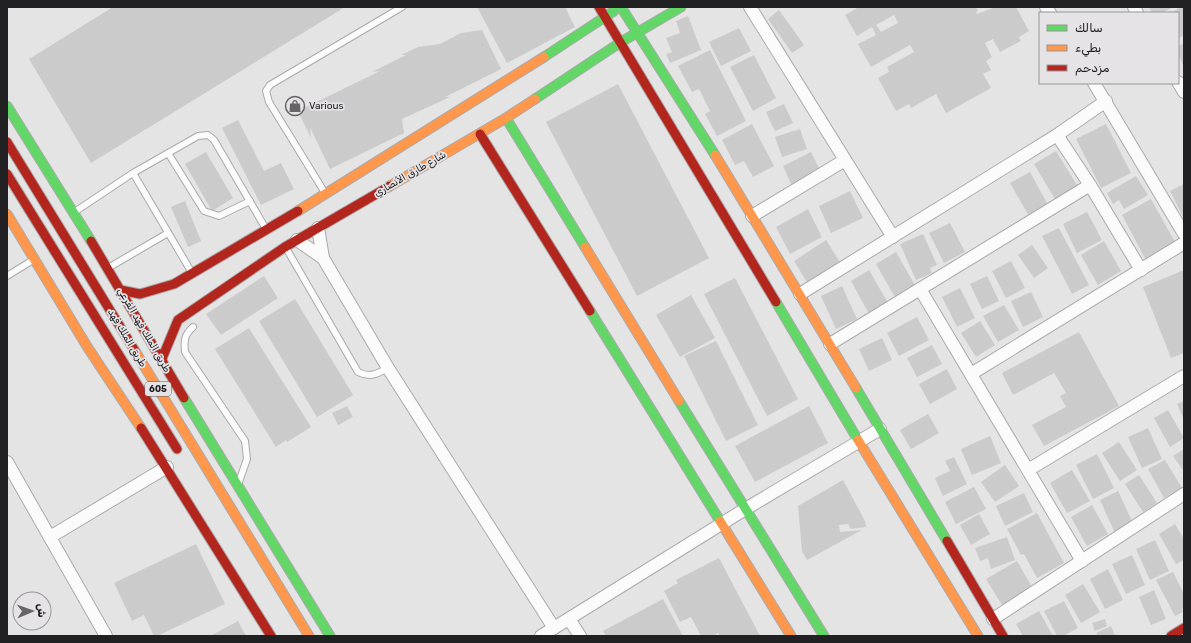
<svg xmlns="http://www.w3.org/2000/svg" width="1191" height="643" font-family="Rubik,Vazirmatn,sans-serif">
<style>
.building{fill:#cccbcc;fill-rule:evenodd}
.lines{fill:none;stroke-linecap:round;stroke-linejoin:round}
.lane-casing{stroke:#abaaab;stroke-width:8}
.street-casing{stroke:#abaaab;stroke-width:14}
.fast-casing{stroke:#abaaab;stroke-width:11}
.slow-casing{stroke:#abaaab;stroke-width:11}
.jam-casing{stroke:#abaaab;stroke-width:11}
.lane{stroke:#fbfbfb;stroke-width:6}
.street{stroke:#fbfbfb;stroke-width:12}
.fast{stroke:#63d668;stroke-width:9}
.slow{stroke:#ff974d;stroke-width:9}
.jam{stroke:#b3261e;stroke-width:9}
.labels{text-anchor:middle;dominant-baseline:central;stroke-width:3.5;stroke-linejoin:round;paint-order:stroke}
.shield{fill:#e5e3e6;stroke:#5c5a5d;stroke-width:1}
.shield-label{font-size:9px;font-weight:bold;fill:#212022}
.poi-label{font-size:10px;fill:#212022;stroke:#e5e3e6;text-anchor:start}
.street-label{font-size:10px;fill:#212022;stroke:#e5e3e6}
</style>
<rect width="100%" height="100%" fill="#e5e4e5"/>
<g class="building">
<polygon points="113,7 345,7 91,163 29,59"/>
<polygon points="477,7 565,7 575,27 507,63"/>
<path d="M859 7H976L978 11 976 12 977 14 995 7H1016L1029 31 1019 37 1021 41 1000 52 993 39 985 43 992 57 986 61 991 70 983 74 991 88 946 113 936 94 911 108 909 104 896 111 878 78 889 72 887 67 914 52 910 45 871 67 858 44 876 35 872 27 857 36 845 15ZM894 15 898 23 881 32 876 25Z"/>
<polygon points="1149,7 1173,7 1162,13 1152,13"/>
<polygon points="1181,7 1184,7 1184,35 1178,39 1178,13 1171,13"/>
<polygon points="779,10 804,45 792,53 768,19"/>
<polygon points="688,16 701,50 670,63 666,54 672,52 666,38 680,33 676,21"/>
<polygon points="739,28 751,51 721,66 709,42"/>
<polygon points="482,30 501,69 445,97 450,97 402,119 404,133 330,169 310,127 311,138 298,111 380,71 372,72 406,55 401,55 418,47 440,44 461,33"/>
<polygon points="1184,43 1184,67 1178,55 1178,46"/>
<polygon points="710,50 746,121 717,136 705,114 710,111 699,89 692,92 678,66"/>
<polygon points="754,55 776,98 753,111 730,67"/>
<polygon points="618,84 709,258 637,296 546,122"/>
<polygon points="784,104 793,123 775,131 766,112"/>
<polygon points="238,120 264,171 281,163 294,189 261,205 222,128"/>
<polygon points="752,124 774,166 753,177 744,161 735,165 722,140"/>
<polygon points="1106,124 1131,173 1101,188 1076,139"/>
<polygon points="800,129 807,149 782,157 775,137"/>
<polygon points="1056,151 1077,185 1055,199 1034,164"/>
<polygon points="206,152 233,198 212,211 185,164"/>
<polygon points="811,152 821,172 792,186 783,166"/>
<polygon points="1030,172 1048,205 1029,216 1010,183"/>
<polygon points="1136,176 1148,195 1124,209 1119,200 1113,204 1107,193"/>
<polygon points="1184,184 1184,219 1170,191"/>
<polygon points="850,191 863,218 831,233 819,206"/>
<polygon points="1151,199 1176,244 1146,260 1122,215"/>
<polygon points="185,201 201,241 188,247 171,207"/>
<polygon points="808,209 822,237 790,254 776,227"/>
<polygon points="1087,212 1102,240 1077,253 1063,224"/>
<polygon points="950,223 965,252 944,263 929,233"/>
<polygon points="1059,228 1089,285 1072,294 1042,236"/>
<polygon points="923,234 937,265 930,268 932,273 916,280 900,244"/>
<polygon points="826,240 840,262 808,284 794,261"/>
<polygon points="1104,241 1121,271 1098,285 1081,255"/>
<polygon points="1032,245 1048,268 1034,278 1018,255"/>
<polygon points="896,252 916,287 896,299 876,264"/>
<polygon points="1011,261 1025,288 1006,298 992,271"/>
<polygon points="869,270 888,303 869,314 851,281"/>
<polygon points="1184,270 1184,353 1171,358 1143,287"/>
<polygon points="264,276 278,298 221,335 206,314"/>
<polygon points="987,276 999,301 982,309 970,284"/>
<polygon points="735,278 798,399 767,416 704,294"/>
<polygon points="842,286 857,319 836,329 821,296"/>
<polygon points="960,288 975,318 957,327 942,297"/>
<polygon points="1031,292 1043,317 1023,327 1011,301"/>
<polygon points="691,295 715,338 680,357 656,315"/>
<polygon points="295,299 353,395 317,417 259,321"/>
<polygon points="1004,305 1019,330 998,342 983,316"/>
<polygon points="917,317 929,340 899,356 887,333"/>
<polygon points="980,321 995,345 976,357 961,333"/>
<polygon points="249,328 311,427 287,442 286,440 276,447 215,349"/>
<polygon points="1079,332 1119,406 1044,446 1032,425 1066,407 1060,396 1066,393 1054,373 1013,395 1002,373"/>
<polygon points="882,338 892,360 869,371 859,349"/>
<polygon points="716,341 758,425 726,441 684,356"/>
<polygon points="932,345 942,364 917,377 907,358"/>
<polygon points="947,369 957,389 930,404 919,384"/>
<polygon points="1184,401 1184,420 1177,404"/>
<polygon points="347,406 353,417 338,425 332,413"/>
<polygon points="809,406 828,443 755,482 735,446"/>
<polygon points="1168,410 1184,438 1170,447 1154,418"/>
<polygon points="928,414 939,433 911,449 900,430"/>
<polygon points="1148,428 1162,459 1142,468 1128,437"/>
<polygon points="990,436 1001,463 972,475 961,449"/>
<polygon points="1119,442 1137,470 1120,481 1102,453"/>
<polygon points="1184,449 1184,468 1182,469 1173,456"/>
<polygon points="1097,454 1114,488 1093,499 1076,465"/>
<polygon points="954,457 967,484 943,496 935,478 950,471 945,461"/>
<polygon points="1165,460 1182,488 1164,498 1148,469"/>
<polygon points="1005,465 1019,486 995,502 981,482"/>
<polygon points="1072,470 1090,501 1067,513 1050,483"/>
<polygon points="1139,475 1157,503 1143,512 1125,484"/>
<polygon points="843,480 865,521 866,527 851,529 848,524 839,525 840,532 862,530 807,560 802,551 798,506"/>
<polygon points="974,487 986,509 956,524 945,502"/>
<polygon points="1118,491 1133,523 1114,531 1100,500"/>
<polygon points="1024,493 1033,512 1005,526 996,506"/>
<polygon points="1092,505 1108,534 1087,546 1071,517"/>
<polygon points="1037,513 1064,563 1037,578 1024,554 1021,555 1007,529"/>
<polygon points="979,514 990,534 971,545 960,525"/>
<polygon points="1175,524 1184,539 1184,560 1176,564 1159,534"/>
<polygon points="1007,537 1015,560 991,569 988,558 980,561 975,548"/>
<polygon points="1155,540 1169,571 1150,580 1136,549"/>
<polygon points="196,544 225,604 157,636 154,636 144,615 132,621 114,583"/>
<polygon points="1132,555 1145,585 1126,594 1112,564"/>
<polygon points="719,558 760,636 720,636 718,633 713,636 701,636 691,617 680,622 664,591 678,583 676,580"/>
<polygon points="1017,561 1032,587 1002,605 986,579"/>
<polygon points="1108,569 1123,600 1105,609 1090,579"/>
<polygon points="1173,572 1184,594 1184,608 1182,609 1183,612 1175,616 1156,580"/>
<polygon points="1083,584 1100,612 1081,623 1065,595"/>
<polygon points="1154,590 1166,619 1151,625 1139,597"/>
<polygon points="663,599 683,636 606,636 603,631"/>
<polygon points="1064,601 1078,628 1063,636 1057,636 1044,611"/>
<polygon points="1039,611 1053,636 1023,636 1016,624"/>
<polygon points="1105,619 1107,626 1095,631 1092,623"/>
<polygon points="238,621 246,636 210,636"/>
<polygon points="1111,626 1115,636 1098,636 1096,633"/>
</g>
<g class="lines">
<defs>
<g id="lane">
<polyline points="168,153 204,211 219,216 250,201"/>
<polyline points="133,173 192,273"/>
<polyline points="325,193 269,102 266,91 270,85 402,7"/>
<polyline points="76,211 133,173 198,136 208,135 214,140 266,229"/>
<path d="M286 248 358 372C370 378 377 374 388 368"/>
<polyline points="108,268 168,233"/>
<polyline points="7,276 33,260"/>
<path d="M193 327C184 335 184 341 185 352L245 441 247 459 239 482"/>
</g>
<g id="street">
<polyline points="750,7 893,237"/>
<polyline points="1046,7 1050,13"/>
<polyline points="1134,7 1137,13"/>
<polyline points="1178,82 1184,92"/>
<polyline points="1094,83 1184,234"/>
<polyline points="1057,135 1090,185 1141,270"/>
<polyline points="752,216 845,160"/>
<polyline points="297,240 323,258 318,228"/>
<polyline points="323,258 388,368 554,628"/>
<polyline points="920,289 1082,561"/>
<polyline points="800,294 1057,135 1106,101"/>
<polyline points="830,344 1090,185"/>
<polyline points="971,374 1184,243"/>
<polyline points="7,462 106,636"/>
<polyline points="1028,470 1184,376"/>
<polyline points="50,537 167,467"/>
<polyline points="569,619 580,636"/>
<polyline points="993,619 1184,494"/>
<polyline points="541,636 747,508 880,429"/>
</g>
<g id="fast">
<polyline points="621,7 715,155"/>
<polyline points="544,57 614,11"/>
<polyline points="535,99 621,42 681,7"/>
<polyline points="7,106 91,241"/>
<polyline points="506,118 585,247"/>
<polyline points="776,302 858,440"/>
<polyline points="590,311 720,521"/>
<polyline points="856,388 947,541"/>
<polyline points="184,398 330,636"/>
<polyline points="679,401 824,636"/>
</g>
<g id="slow">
<polyline points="715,155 856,388"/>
<polyline points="390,186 506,118 535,99"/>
<polyline points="298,211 544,57"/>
<polyline points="7,214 88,348 141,428"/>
<polyline points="585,247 679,401"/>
<polyline points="135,351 309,636"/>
<polyline points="858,440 978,636"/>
<polyline points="720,521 791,636"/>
</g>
<g id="jam">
<polyline points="599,7 776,302"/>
<polyline points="480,134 590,311"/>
<polyline points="7,142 135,351"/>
<polyline points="7,174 177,449"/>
<polyline points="91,241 184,398"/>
<polyline points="120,290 140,294 174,284 298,211"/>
<polyline points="161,361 178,320 285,247 390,186"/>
<polyline points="141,428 271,636"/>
<polyline points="947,541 1003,636"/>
<polyline points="1171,636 1184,628"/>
</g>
</defs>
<use href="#lane" class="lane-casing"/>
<use href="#street" class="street-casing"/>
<use href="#fast" class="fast-casing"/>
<use href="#slow" class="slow-casing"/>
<use href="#jam" class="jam-casing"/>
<use href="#lane" class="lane"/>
<use href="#street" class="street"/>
<use href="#fast" class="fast"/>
<use href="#slow" class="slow"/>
<use href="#jam" class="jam"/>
</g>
<defs>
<symbol id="shop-ring" viewBox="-11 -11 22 22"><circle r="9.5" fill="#e5e3e6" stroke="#666566" stroke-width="1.5"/><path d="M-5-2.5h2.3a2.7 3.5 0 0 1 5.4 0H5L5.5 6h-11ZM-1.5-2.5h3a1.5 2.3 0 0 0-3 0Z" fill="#666566"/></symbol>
</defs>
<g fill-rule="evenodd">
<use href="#shop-ring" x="284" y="95" width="22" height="22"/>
</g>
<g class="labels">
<rect class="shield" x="145" y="382" width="26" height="14" rx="3"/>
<g class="shield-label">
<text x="158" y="389">605</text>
</g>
<g class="poi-label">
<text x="309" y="106">Various</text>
</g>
<g class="street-label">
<text transform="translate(410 174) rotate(-30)">شارع طارق الأنصاري</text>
<text transform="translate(144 330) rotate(60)">طريق الملك فهد الفرعي</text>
<text transform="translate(127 338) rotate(59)">طريق الملك فهد</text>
</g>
</g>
<rect width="1191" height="643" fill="none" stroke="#212022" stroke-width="16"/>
<rect x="1039" y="12" width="140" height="72" fill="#e5e3e6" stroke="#979598"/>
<rect x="1047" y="25" width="20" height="6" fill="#63d668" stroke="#979598"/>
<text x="1075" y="32" font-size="12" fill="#212022">سالك</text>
<rect x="1047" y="45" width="20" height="6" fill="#ff974d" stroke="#979598"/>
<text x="1075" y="52" font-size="12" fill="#212022">بطيء</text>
<rect x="1047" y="65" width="20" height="6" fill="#b3261e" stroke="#979598"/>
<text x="1075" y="72" font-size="12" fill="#212022">مزدحم</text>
<g transform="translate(32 611) rotate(88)"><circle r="19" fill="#e5e3e6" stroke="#979598"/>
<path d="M0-3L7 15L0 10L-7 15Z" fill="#666566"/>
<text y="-6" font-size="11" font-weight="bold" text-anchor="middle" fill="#212022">ش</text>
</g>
</svg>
